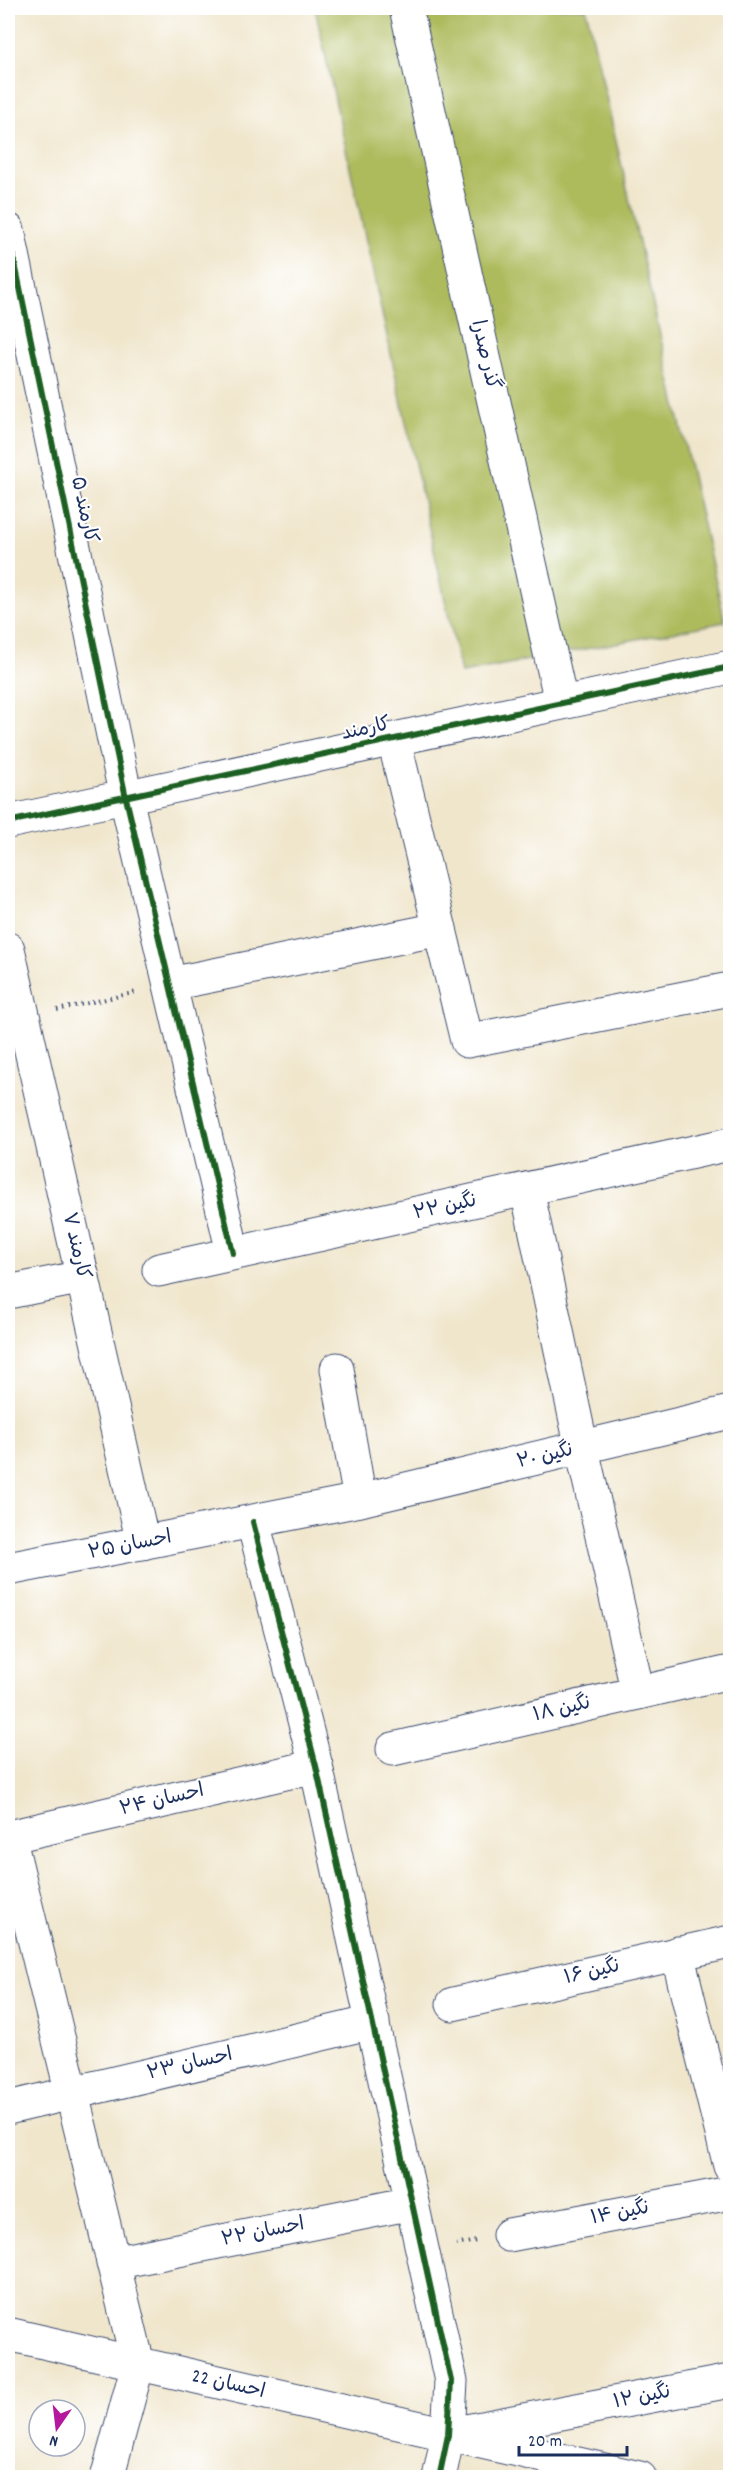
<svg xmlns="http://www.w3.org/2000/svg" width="738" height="2485" font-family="Dekko,'Playpen Sans Arabic',sans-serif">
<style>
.green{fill:#aebb5d;stroke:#64755e;stroke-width:1.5}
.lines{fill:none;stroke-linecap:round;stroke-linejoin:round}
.minor-casing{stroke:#3b4a6e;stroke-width:35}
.path{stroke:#3b4a6e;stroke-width:4;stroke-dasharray:1.5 4.5;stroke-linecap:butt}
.minor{stroke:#fff;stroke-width:33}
.cycleway-casing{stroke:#fff;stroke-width:10}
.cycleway{stroke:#1b5e20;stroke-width:6}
.labels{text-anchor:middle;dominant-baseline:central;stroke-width:4.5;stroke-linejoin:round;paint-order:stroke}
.street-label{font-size:20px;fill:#1b2f5e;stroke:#fff}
</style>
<rect width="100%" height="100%" fill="#fff"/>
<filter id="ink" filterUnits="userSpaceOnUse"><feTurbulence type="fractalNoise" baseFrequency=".0167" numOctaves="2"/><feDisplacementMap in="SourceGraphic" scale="12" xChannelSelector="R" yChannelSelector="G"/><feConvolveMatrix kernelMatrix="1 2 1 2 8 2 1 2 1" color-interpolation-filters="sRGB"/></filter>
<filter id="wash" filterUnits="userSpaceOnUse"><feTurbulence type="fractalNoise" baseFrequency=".008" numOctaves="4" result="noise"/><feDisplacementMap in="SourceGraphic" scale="24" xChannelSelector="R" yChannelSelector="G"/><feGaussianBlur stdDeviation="1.35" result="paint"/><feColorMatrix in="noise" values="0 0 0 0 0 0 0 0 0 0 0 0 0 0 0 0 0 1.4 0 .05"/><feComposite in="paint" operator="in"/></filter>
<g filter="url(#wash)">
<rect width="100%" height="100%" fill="#f0e6cc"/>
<polygon class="green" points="315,8 586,8 725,622 461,673"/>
</g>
<g filter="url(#ink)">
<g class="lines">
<defs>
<g id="minor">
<polyline points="406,8 561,702"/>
<polyline points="8,230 126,798 233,1253"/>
<polyline points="394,740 467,1041 730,989"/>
<polyline points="8,822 730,667"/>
<polyline points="8,949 143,1543"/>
<polyline points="170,984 440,929"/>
<polyline points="527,1190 582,1449 638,1693"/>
<polyline points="159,1270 730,1144"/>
<polyline points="8,1292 83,1277"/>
<polyline points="360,1500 730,1412"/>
<polyline points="253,1522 316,1766 451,2381 448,2435 439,2478"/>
<polyline points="8,1569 360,1500 337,1369"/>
<polyline points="393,1749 730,1672"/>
<polyline points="9,1836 138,2364 107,2478"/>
<polyline points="8,1837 316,1766"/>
<polyline points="677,1953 730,2166"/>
<polyline points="453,2004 730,1942"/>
<polyline points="8,2108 373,2022"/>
<polyline points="509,2235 730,2193"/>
<polyline points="113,2263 412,2203"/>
<polyline points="8,2334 640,2478"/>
<polyline points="461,2432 730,2381"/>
</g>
</defs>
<use href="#minor" class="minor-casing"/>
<g class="path">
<polyline points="57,1010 137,992"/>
<polyline points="456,2245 476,2241"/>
</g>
<use href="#minor" class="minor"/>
<defs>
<g id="cycleway">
<polyline points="8,230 126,798 233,1253"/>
<polyline points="8,822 730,667"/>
<polyline points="253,1522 316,1766 451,2381 448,2435 439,2478"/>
</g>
</defs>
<use href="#cycleway" class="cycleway-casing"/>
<use href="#cycleway" class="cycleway"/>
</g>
</g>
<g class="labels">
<g class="street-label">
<text transform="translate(484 355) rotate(77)">گذر صدرا</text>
<text transform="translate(83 510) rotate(78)">کارمند ۵</text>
<text transform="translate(366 730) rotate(-12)">کارمند</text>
<text transform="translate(445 1208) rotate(-12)">نگین ۲۲</text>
<text transform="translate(75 1246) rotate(77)">کارمند ۷</text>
<text transform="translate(545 1457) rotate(-13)">نگین ۲۰</text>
<text transform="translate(130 1546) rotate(-11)">احسان ۲۵</text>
<text transform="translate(562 1710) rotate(-13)">نگین ۱۸</text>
<text transform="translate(162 1801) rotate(-13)">احسان ۲۴</text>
<text transform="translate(592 1973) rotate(-13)">نگین ۱۶</text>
<text transform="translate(190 2065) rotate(-13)">احسان ۲۳</text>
<text transform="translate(620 2214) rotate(-11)">نگین ۱۴</text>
<text transform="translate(263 2233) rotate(-11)">احسان ۲۲</text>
<text transform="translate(228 2385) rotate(13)">احسان 22</text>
<text transform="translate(642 2398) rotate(-11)">نگین ۱۲</text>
</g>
</g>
<rect width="738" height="2485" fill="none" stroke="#fff" stroke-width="30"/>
<g transform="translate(57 2428) rotate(194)"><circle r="28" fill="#ffffff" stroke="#a4acbf" stroke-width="1.5"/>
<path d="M0-4.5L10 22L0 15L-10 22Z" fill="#b5179e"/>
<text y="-9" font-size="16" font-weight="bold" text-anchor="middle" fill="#1b2f5e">N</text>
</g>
<path d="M519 2446v9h108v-9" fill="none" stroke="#1b2f5e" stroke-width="3"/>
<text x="528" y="2446" font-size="18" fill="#1b2f5e" stroke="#ffffff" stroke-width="4.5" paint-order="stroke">20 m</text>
</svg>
